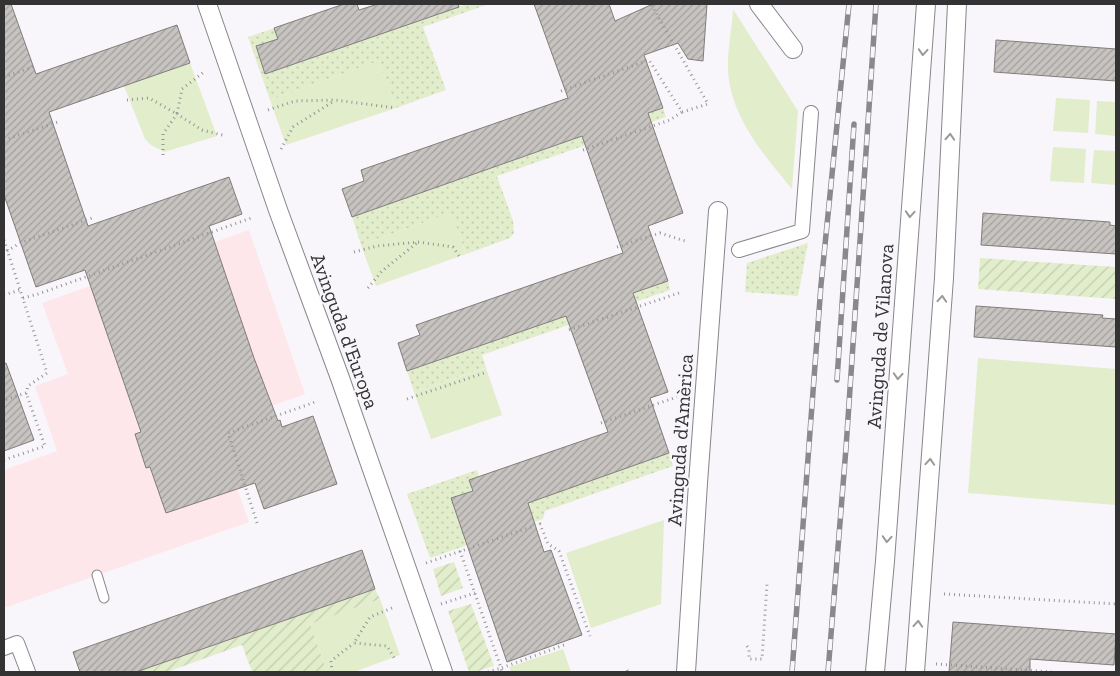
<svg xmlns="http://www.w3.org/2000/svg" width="1120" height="676" font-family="'Zilla Slab',serif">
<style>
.education{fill:#fde7ea}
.grass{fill:url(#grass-dots)}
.park{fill:#e2edcc}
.garden{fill:url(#garden-furrows)}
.building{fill:url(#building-hatch);stroke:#807d7a}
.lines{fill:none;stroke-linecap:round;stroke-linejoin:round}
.service-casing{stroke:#888689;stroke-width:11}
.pedestrian-casing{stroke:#888689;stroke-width:16}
.minor-casing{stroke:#888689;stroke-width:20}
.path{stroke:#969597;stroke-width:3;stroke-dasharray:1 4;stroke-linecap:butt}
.service{stroke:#fff;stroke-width:9}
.pedestrian{stroke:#fff;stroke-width:14}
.minor{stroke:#fff;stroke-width:18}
.rail-casing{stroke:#89888a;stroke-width:5.5}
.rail{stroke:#f8f6fa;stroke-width:4;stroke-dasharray:11;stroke-linecap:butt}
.oneway{stroke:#9a999a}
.labels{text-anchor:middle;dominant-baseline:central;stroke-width:4.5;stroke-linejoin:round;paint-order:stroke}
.street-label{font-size:20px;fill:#343334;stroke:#f8f6fa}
</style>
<defs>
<pattern id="grass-dots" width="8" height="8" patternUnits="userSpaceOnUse" patternTransform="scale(1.25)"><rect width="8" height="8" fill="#e2edcc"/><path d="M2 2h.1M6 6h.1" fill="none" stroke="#c2ccb0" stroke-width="1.8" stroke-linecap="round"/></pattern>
<pattern id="garden-furrows" width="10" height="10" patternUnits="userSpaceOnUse" patternTransform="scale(1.25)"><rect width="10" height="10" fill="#e2edcc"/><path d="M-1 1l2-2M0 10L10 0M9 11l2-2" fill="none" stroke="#c2ccb0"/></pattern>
<pattern id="building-hatch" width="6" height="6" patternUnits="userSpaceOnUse" patternTransform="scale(1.25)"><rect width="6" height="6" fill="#c6c3c0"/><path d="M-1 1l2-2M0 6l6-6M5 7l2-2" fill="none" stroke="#a29f9d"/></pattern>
</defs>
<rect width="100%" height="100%" fill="#f8f6fa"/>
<polygon class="education" points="249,230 305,394 215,426 249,522 4,608 4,470 57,451 35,386 68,374 42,303"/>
<g class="grass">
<polygon points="467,4 489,4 423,27 446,90 396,108 379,61 270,100 248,37 275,28 278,39 256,47 265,74"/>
<polygon points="663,108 666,117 497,176 513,221 514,233 510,238 466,254 451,213 361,245 352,217"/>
<polygon points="808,243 798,296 745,292 747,263"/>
<polygon points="668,281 670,290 482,355 487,371 485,368 414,392 407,371"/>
<polygon points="669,453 673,466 545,511 543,519 430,558 407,494 477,470 479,477 473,491 451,498 461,526"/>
</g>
<g class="park">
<path d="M733 9 798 111 792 189C763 154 731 117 728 71 727 51 732 29 733 9Z"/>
<polygon points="379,61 396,108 286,145 270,100"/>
<polygon points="190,63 217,136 164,152 151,145 145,139 124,86"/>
<polygon points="1056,98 1090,100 1088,133 1053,131"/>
<polygon points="1097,101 1116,102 1116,136 1095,134"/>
<polygon points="1053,147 1086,149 1084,183 1050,181"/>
<polygon points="1094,150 1116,151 1116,185 1091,183"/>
<polygon points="451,213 466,254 376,286 361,245"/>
<polygon points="978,358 1116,369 1116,505 968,493"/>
<polygon points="486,368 502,415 431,439 414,392"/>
<polygon points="664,520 661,604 591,628 566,553"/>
<polygon points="380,599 400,655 354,672 327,672 310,624"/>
<polygon points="563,649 571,672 511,672 509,667"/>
</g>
<g class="garden">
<polygon points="980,258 1116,267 1116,299 978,289"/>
<polygon points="454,562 463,588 441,596 433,569"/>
<polygon points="375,589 380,599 310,624 327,672 252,672 242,645 167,672 136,672"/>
<polygon points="471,604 494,666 475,672 469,672 448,611"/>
</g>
<g class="building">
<polygon points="4,4 11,4 36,74 177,25 190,63 49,112 88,226 229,177 242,214 209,226 254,358 278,421 280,420 282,427 313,416 337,484 264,509 255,483 166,513 150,467 146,468 135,434 141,432 85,270 36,287 4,195"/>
<polygon points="344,4 357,4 359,10 378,4 458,4 459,7 265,74 256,46 278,39 274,28"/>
<polygon points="534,4 609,4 615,21 653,4 707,4 703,61 688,59 678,43 644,55 663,108 648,113 683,213 648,226 668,281 633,293 668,392 650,398 669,453 528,503 544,552 551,550 582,635 507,662 451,498 473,491 469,480 608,432 566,316 407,371 398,343 420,335 416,325 623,253 582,136 352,217 342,189 364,181 361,170 568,98"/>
<polygon points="996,40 1116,49 1116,81 994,72"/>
<polygon points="983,213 1110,222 1110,225 1116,226 1116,254 981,245"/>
<polygon points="976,306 1103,315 1102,318 1116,319 1116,347 974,337"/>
<polygon points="6,363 34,440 4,451 4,364"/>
<polygon points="362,550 375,589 136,672 80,672 73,652"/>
<polygon points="953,622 1116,634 1114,665 1030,659 1030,672 949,672"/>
</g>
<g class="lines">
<defs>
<polyline id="service" points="97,575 104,598"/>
<g id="pedestrian">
<polyline points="739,250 802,231 811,113"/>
<polyline points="4,648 17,643 28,672"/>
</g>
<g id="minor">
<polyline points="207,4 278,210 340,378 443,672"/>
<polyline points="759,4 793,49"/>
<polyline points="686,672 698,483 718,211"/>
<polyline points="875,672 885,561 926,4"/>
<polyline points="915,672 944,278 957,4"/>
</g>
</defs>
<use href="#service" class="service-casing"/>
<use href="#pedestrian" class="pedestrian-casing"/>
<use href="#minor" class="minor-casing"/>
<g class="path">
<polyline points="4,77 36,66"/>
<polyline points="561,91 649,60 682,112 708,104 651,4"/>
<polyline points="127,100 149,98 177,114 182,89 204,72"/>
<polyline points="268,110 295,101 335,100 396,108"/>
<polyline points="4,140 58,122"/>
<polyline points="281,149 293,127 334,101"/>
<polyline points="583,150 670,120 682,112"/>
<polyline points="163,155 163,134 177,114 202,130 226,136"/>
<polyline points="4,240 47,373 28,386 26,393 4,400"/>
<polyline points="617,247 660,233 685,241"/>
<polyline points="7,251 20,243 92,218"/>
<polyline points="354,252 377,246 418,242 453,247 459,256"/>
<polyline points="368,288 382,271 418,242"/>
<polyline points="4,295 20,290"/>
<polyline points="23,298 38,294 254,217"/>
<polyline points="569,330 682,292"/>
<polyline points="407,399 487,372"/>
<polyline points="601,423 677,397"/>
<polyline points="4,460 45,446 26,393"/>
<polyline points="257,523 228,433 318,401"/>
<polyline points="460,551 501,668 564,645"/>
<polyline points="426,563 540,524 548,544 559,551 590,636"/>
<polyline points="944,594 1116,604"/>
<polyline points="441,604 475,593"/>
<polyline points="392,608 370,617 354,643 387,646 396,661"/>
<polyline points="747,646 749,649 749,659 762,659 767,584"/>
<polyline points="936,664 1052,672"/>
<polyline points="627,670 628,672"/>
<polyline points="332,672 331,661 354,643"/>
<polyline points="488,672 501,668 502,672"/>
</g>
<use href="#service" class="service"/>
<use href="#pedestrian" class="pedestrian"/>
<use href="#minor" class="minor"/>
<defs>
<g id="rail">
<polyline points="837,380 854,124"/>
<polyline points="792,672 821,285 849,4"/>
<polyline points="828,672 846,448 876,4"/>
</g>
</defs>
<use href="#rail" class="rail-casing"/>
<use href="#rail" class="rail"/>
</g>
<defs><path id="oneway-chevron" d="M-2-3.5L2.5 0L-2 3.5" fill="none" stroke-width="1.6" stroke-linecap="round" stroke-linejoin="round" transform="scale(1.25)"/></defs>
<g class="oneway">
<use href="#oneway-chevron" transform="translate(923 52) rotate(94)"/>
<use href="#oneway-chevron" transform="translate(950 137) rotate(-87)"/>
<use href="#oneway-chevron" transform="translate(910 214) rotate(94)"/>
<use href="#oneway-chevron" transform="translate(942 299) rotate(-86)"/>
<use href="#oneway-chevron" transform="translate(898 376) rotate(94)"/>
<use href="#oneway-chevron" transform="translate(930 462) rotate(-86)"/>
<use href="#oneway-chevron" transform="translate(887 539) rotate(94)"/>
<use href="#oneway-chevron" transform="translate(918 624) rotate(-86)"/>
</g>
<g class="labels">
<g class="street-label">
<text transform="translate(345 331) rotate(70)">Avinguda d'Europa</text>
<text transform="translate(880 336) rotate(-86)">Avinguda de Vilanova</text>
<text transform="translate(680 440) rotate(-86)">Avinguda d'Amèrica</text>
</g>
</g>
<rect width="1120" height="676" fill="none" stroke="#343334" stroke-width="10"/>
</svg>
